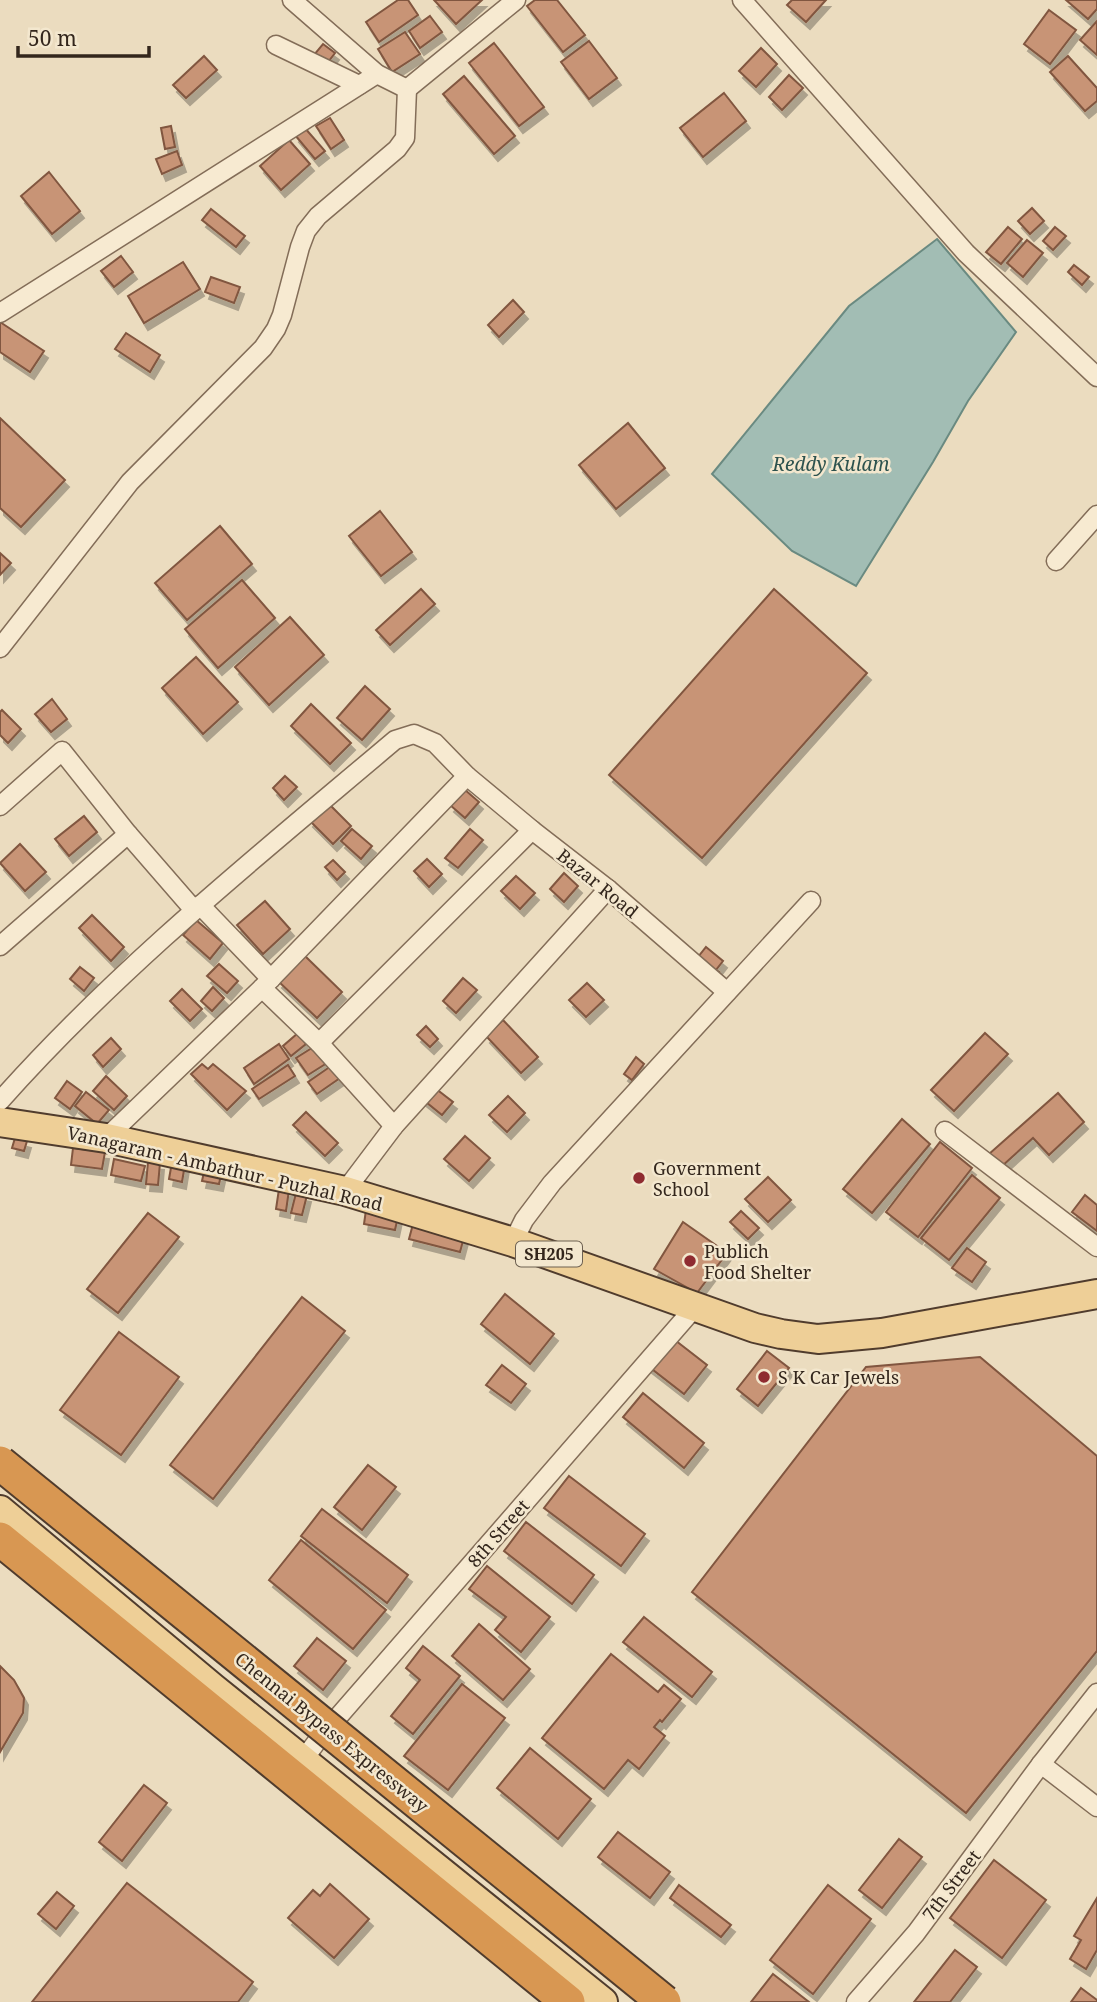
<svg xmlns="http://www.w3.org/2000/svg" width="1097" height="2002" font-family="'Noto Serif',serif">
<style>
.water{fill:#a2bdb4;stroke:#6a8a81;stroke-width:2}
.building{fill:#c89476;stroke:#81563f;stroke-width:2;filter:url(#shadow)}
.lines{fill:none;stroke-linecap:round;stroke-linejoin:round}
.street-casing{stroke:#836d58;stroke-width:21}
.primary-casing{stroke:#503c2d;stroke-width:32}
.highway-casing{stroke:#503c2d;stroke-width:37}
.street{stroke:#f7ead1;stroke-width:18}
.primary{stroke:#eecf97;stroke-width:28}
.highway{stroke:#d89752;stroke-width:33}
.highway-bridge-casing{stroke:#503c2d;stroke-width:37;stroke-linecap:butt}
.highway-bridge{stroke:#d89752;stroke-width:33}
.poi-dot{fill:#8f2b30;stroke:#f3e7ce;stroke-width:2.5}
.labels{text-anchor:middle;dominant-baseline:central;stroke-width:5;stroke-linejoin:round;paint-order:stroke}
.shield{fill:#f3e7ce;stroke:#6d6051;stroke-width:2}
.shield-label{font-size:16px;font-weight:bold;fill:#33261c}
.street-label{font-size:18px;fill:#33261c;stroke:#f3e7ce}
.poi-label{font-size:18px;fill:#33261c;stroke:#f3e7ce;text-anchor:start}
.water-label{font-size:19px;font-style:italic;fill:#2c524e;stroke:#f3e7ce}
</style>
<defs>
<filter id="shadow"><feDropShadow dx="4" dy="7" stdDeviation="0" flood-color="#0004"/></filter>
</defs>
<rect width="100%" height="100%" fill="#ebdcbf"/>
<polygon class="water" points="937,239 1016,332 968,401 933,462 856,586 792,551 712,474 849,306"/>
<g class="building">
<polygon points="398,0 408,0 418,15 379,42 366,22"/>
<polygon points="434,0 482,0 456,24"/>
<polygon points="535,0 557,0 585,35 563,52 527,6"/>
<polygon points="792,0 826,0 806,22 787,5"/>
<polygon points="1066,0 1097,0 1097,9 1088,19"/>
<polygon points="1049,10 1076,30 1050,64 1024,44"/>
<polygon points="430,16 442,32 420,48 409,31"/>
<polygon points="1097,21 1097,55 1080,40"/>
<polygon points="405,32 420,54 392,72 378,49"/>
<polygon points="589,41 617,78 589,99 561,62"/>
<polygon points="494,43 544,107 519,126 469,63"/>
<polygon points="323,44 335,53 325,66 313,56"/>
<polygon points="761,48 777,64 756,87 739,71"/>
<polygon points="204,56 217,70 186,98 173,85"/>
<polygon points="1068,56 1097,88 1097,101 1085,111 1050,72"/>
<polygon points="789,75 803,88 782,110 769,97"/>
<polygon points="464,76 515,136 494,154 443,94"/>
<polygon points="724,93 746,121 703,157 680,128"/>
<polygon points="330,118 344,140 331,149 316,126"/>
<polygon points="171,126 175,147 165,149 161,128"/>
<polygon points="304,127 325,151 315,159 295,135"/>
<polygon points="289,140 310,164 281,190 260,166"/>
<polygon points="177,151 182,165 162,174 156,159"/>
<polygon points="49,172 80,211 52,234 21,196"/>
<polygon points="1032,208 1044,221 1030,234 1018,221"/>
<polygon points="211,209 245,236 236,247 202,220"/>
<polygon points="1008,227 1022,239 1001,264 986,252"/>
<polygon points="1055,227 1066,236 1053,250 1043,241"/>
<polygon points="1027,240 1043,253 1023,277 1007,263"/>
<polygon points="121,256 133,272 114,287 101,271"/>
<polygon points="183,262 200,289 144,323 128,296"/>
<polygon points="1074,265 1089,277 1082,285 1068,272"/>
<polygon points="211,277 240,287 234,303 205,292"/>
<polygon points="513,300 524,312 499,337 488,325"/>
<polygon points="0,322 44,351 30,372 0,352"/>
<polygon points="126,333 160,355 150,372 115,349"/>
<polygon points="0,418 65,480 21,527 0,508"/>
<polygon points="628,423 665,468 616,509 579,465"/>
<polygon points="380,511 412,552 381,576 349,536"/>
<polygon points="220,526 252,564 187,620 155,583"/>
<polygon points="0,553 11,563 0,575"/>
<polygon points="242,580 275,618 218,668 185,629"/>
<polygon points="421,589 435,604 390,645 376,630"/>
<polygon points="774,589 867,673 702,858 609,775"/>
<polygon points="290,617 324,655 269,705 235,667"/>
<polygon points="196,657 238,702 203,734 162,688"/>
<polygon points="365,686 390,709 362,740 337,718"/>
<polygon points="52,699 67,719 51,732 35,714"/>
<polygon points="311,704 351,743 330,764 291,726"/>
<polygon points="2,710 21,729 8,743 0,735 0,712"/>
<polygon points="285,776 297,787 284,800 273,788"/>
<polygon points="464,789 479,802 465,818 450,805"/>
<polygon points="327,802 351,826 333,844 309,820"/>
<polygon points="84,816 97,832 69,856 55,839"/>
<polygon points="352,829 372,846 361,859 341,841"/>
<polygon points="470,829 483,840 458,868 445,858"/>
<polygon points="20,844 46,872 25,891 0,863"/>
<polygon points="427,859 442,874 429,887 414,871"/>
<polygon points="333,860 345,872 337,880 325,867"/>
<polygon points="564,873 578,886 564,902 550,889"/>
<polygon points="516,876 535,893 520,909 501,891"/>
<polygon points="265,901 290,929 263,954 237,925"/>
<polygon points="92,915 124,947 111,961 79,928"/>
<polygon points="196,920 223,943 210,959 183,935"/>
<polygon points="706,947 723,961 716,970 719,972 713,978 694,962"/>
<polygon points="304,955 342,992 317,1018 278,981"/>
<polygon points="219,964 238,981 227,993 207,976"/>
<polygon points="80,967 94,978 84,991 70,979"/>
<polygon points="463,978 477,990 456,1013 443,1001"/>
<polygon points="587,983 604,1000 586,1017 569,1000"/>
<polygon points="213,987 224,998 212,1011 201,1001"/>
<polygon points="182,989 202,1009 190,1021 170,1001"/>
<polygon points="503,1020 538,1057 521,1073 486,1036"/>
<polygon points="426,1026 438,1039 430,1047 417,1035"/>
<polygon points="298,1033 306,1044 291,1056 283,1046"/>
<polygon points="985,1033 1008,1054 954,1111 931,1090"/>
<polygon points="111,1038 121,1049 103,1067 93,1055"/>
<polygon points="279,1044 289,1059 254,1084 244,1068"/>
<polygon points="315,1046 327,1063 308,1075 296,1058"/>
<polygon points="636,1057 644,1064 632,1080 624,1074"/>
<polygon points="202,1064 208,1069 213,1064 246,1091 227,1110 191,1074"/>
<polygon points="288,1065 295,1076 259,1099 252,1089"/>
<polygon points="331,1066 340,1078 317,1094 308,1082"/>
<polygon points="106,1076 127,1096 114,1110 93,1091"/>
<polygon points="67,1081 82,1092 70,1109 55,1098"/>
<polygon points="431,1085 453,1102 442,1115 421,1098"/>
<polygon points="86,1092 109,1110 97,1124 75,1106"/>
<polygon points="1058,1093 1084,1122 1049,1155 1033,1138 1001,1167 989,1154"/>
<polygon points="508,1096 525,1113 507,1132 489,1115"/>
<polygon points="306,1112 338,1143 325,1156 293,1125"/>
<polygon points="902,1119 930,1144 872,1213 843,1189"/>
<polygon points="465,1136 490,1158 469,1181 444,1159"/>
<polygon points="15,1138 27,1141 24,1151 12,1148"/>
<polygon points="940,1142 972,1168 918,1237 886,1212"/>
<polygon points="73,1148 105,1152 102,1169 71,1165"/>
<polygon points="114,1159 145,1166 141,1181 111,1175"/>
<polygon points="148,1162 160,1163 158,1185 146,1184"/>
<polygon points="172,1162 185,1164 182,1182 169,1179"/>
<polygon points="204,1172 221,1175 219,1184 202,1181"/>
<polygon points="972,1175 1000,1198 949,1260 921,1238"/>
<polygon points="768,1177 791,1200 768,1222 745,1199"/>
<polygon points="279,1189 289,1190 286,1211 276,1209"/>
<polygon points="296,1193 307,1195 302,1215 291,1213"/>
<polygon points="1085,1195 1097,1205 1097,1231 1072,1212"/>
<polygon points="366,1210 398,1216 395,1230 364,1224"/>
<polygon points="741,1211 759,1228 748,1239 730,1222"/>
<polygon points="148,1213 179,1237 118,1313 87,1289"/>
<polygon points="683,1222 727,1253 697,1293 654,1269"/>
<polygon points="413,1224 464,1237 460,1252 409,1239"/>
<polygon points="967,1248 986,1262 972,1282 952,1268"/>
<polygon points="505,1294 554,1334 530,1364 481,1324"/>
<polygon points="302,1297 345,1331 213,1499 170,1465"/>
<polygon points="119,1332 179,1377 121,1455 60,1410"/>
<polygon points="671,1337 707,1365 684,1394 648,1366"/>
<polygon points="767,1351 789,1368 758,1406 737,1389"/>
<polygon points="980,1357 1097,1456 1097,1651 966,1813 692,1592 866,1367"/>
<polygon points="502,1365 526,1384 511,1403 486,1385"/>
<polygon points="643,1393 704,1443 684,1468 623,1417"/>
<polygon points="368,1465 396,1487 362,1530 334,1507"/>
<polygon points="569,1476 645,1534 621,1566 544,1508"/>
<polygon points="322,1509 408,1575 387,1603 301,1536"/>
<polygon points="526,1522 594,1575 572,1604 504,1551"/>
<polygon points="301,1540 386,1610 353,1649 269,1580"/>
<polygon points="487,1566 550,1617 521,1652 495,1630 506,1617 469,1589"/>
<polygon points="644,1617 712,1672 692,1697 623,1642"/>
<polygon points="479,1624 530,1669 503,1700 452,1656"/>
<polygon points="317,1638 346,1661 323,1690 294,1666"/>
<polygon points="423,1646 460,1676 413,1734 391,1716 420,1680 406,1668"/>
<polygon points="611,1654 658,1692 664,1685 681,1699 662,1722 660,1720 654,1727 665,1736 639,1769 628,1760 604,1789 542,1738"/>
<polygon points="0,1666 14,1680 24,1698 23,1713 0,1752"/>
<polygon points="462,1684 505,1718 448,1790 404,1756"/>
<polygon points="530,1748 591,1799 558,1839 497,1788"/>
<polygon points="144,1785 167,1803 122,1861 99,1842"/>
<polygon points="618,1832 670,1872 650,1898 598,1857"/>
<polygon points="899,1839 922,1857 882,1908 859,1890"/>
<polygon points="994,1860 1046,1900 1002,1958 950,1918"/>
<polygon points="127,1883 253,1982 238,2002 32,2002"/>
<polygon points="330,1884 369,1919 334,1958 288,1918 313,1890 320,1896"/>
<polygon points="679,1885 731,1925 721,1937 670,1898"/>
<polygon points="828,1885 871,1919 813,1994 770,1960"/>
<polygon points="57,1892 74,1906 56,1929 38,1914"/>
<polygon points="1097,1898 1097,1950 1086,1969 1070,1959 1081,1940 1074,1936"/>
<polygon points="955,1950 977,1967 950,2002 914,2002"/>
<polygon points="773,1974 809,2002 751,2002"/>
<polygon points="1081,1988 1097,2000 1097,2002 1071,2002"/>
</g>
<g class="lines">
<defs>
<g id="street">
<polyline points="292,0 377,74 407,89"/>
<polyline points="742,0 966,253 1097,377"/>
<polyline points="276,45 359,85"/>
<polyline points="407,89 516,0"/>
<polyline points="0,313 377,74"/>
<polyline points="1056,561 1097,515"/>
<polyline points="0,648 130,482 263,348 276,329 282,315 300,247 306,231 318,216 397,149 405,138 407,89"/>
<polyline points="0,806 62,751 128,834 194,910"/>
<polyline points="200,905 271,979"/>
<polyline points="0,946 128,834"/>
<polyline points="262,988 319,1043 394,1126"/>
<polyline points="319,1043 532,830"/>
<path d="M0 1101C119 967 259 855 395 740L414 734 435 743 467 776 532 830 608 889 727 992"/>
<polyline points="945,1131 1097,1247"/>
<polyline points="106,1138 262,988 467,776"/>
<polyline points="345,1191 394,1126 608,889"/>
<polyline points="513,1242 524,1220 552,1183 811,901"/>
<polyline points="303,1760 318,1740 695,1307"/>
<polyline points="1041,1764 1097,1807"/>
<polyline points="856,2002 916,1933 1041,1764 1097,1693"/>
</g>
<g id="primary">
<polyline points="0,1122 106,1138 345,1191 513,1242 755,1328 781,1334 818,1339 882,1333 1097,1294"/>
<polyline points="0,1510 213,1688 603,2002"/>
</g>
<polyline id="highway" points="0,1539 568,2002"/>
</defs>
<use href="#street" class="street-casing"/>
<use href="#primary" class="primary-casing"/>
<use href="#highway" class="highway-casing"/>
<use href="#street" class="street"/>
<use href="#primary" class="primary"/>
<use href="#highway" class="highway"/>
<defs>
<polyline id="highway-bridge" points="0,1463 664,2002"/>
</defs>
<use href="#highway-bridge" class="highway-bridge-casing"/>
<use href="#highway-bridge" class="highway-bridge"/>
</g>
<g class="poi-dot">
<circle cx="639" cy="1178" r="7"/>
<circle cx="690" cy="1261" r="7"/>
<circle cx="764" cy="1377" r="7"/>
</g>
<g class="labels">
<rect class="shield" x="516" y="1241.5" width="66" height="25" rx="5"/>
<g class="shield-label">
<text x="549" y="1254">SH205</text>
</g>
<g class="street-label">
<text transform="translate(598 883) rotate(39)">Bazar Road</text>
<text transform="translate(225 1168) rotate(13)">Vanagaram - Ambathur - Puzhal Road</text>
<text transform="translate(498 1533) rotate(-49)">8th Street</text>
<text transform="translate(332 1732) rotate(39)">Chennai Bypass Expressway</text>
<text transform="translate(951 1885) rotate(-53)">7th Street</text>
</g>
<g class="poi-label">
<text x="653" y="1168">Government<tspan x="653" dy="21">School</tspan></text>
<text x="704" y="1251">Publich<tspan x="704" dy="21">Food Shelter</tspan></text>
<text x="778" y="1377">S K Car Jewels</text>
</g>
<g class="water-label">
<text x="831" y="464">Reddy Kulam</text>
</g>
</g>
<path d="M18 46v10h131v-10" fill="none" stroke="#33261c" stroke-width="3.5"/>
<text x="28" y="46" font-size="21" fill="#33261c" stroke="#f3e7ce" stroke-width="5" paint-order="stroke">50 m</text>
</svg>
